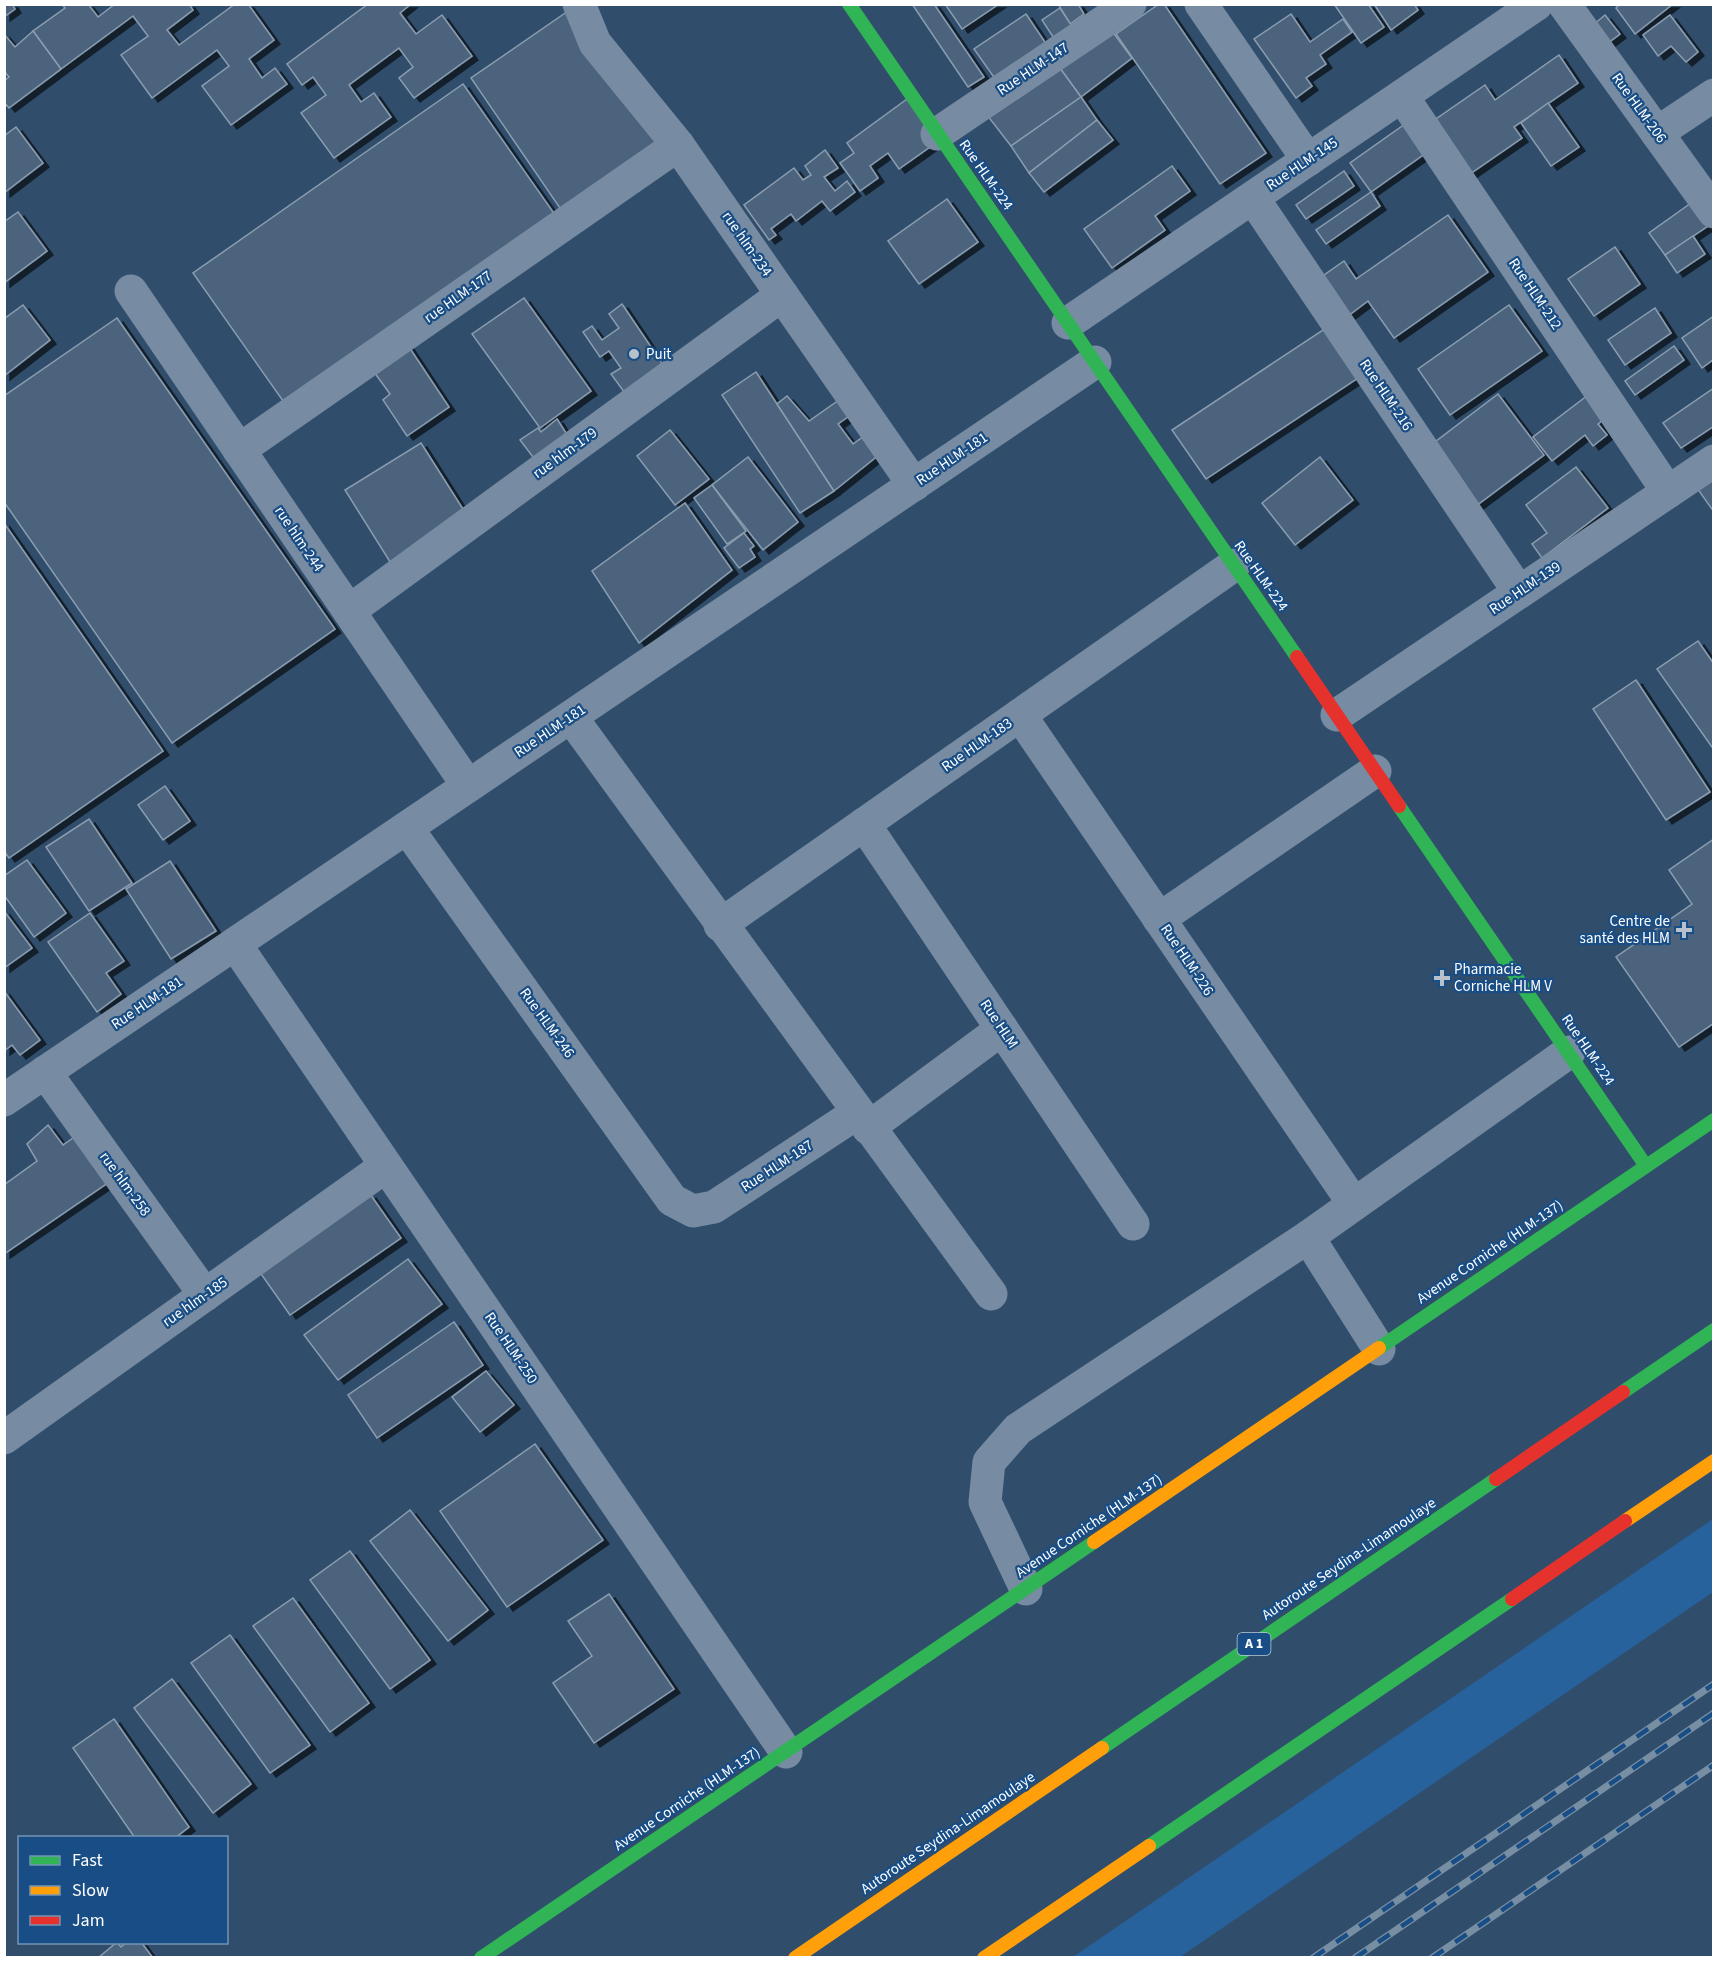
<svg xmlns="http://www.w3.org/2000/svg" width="1718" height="1962" font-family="'Source Sans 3',sans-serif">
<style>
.green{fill:#28629c}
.building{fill:#4b637b;stroke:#8b9db0;stroke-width:1.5;filter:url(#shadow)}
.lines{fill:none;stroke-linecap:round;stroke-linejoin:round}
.street{stroke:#778ca2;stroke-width:33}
.fast{stroke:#30b455;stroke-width:14}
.slow{stroke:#ff9f0a;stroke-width:14}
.jam{stroke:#e5322d;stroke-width:14}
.rail-casing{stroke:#788ea2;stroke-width:7}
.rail{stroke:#184d85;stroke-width:4.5;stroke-dasharray:14;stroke-linecap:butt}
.poi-dot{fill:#b7c1cc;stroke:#184d85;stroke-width:2}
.labels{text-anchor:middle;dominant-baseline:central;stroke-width:4.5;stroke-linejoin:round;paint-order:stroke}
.shield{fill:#184d85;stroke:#bacada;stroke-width:1.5}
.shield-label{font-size:14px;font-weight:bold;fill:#fff}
.street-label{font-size:15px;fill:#fff;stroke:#184d85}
.poi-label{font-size:15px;fill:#fff;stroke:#184d85;text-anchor:start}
</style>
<defs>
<filter id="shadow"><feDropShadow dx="6" dy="4" stdDeviation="0" flood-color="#0009"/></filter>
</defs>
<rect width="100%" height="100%" fill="#304e6c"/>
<polygon class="green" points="1713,1519 1713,1592 1180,1957 1073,1957"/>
<g class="building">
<polygon points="4,4 12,4 15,9 4,17"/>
<polygon points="62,4 88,4 98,17 115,4 189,4 193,10 167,30 179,45 235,4 248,4 274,40 249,59 262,78 275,68 287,84 231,125 202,86 229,66 217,50 152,98 121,55 148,36 133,16 61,69 33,31 65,8"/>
<polygon points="368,4 411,4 400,13 416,34 442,15 472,56 414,98 399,78 413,67 399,48 349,85 361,102 374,93 391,117 334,158 301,113 326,95 313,77 302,85 287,64"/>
<polygon points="912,4 934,4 984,77 968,87"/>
<polygon points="945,4 999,4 962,29"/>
<polygon points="1058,4 1078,4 1084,14 1070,24"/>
<polygon points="1159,4 1164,4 1266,153 1220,184 1116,34"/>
<polygon points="1334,4 1368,4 1384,27 1361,43"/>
<polygon points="1374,4 1414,4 1418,10 1391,30"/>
<polygon points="1620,4 1673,4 1635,34 1616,8"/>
<polygon points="1060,8 1077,34 1059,46 1042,20"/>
<polygon points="571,9 664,144 564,214 471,78"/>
<polygon points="1026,14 1049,48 998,83 974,49"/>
<polygon points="1291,14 1310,42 1343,19 1352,32 1320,55 1326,64 1306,78 1312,86 1296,98 1254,39"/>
<polygon points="1605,15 1620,34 1608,43 1593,25"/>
<polygon points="1670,15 1698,52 1686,62 1671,46 1658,56 1643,35"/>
<polygon points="1109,27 1132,58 1081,97 1057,64"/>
<polygon points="33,31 61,69 9,108 4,102 4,81 9,77 4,71 4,34 15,47"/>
<polygon points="1559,55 1578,83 1514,127 1522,138 1470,174 1433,121 1485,85 1495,100"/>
<polygon points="1057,64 1081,97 1011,146 987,115"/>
<polygon points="463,84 558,219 288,408 193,273"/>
<polygon points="1081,97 1097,120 1029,173 1011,146"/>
<polygon points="907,99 937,142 899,169 888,153 870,166 878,178 860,191 840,163 854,153 847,143"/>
<polygon points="1548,103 1579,147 1551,166 1521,123"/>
<polygon points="1412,119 1433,148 1371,192 1350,163"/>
<polygon points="1097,120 1113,140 1044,192 1029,173"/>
<polygon points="16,127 43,163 4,193 4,136"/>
<polygon points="825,150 838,168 824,177 835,191 847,181 855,192 830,211 822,201 796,221 791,214 771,229 776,235 769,240 744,205 794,168 803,180 811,175 805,166"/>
<polygon points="1172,166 1190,191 1155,216 1165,230 1112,268 1084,229"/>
<polygon points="1344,171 1354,186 1306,219 1296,205"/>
<polygon points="1371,192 1380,206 1326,244 1316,230"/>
<polygon points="1698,198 1714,222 1665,255 1649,233"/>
<polygon points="947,199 978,242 919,284 888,241"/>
<polygon points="18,212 47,251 4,283 4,222"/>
<polygon points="1448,215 1488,272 1394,338 1368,301 1344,319 1317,280 1344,261 1356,279"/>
<polygon points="1693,236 1705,254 1677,273 1665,255"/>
<polygon points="1615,247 1640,284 1594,316 1568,279"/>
<polygon points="524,298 591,391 540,428 472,334"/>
<polygon points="622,304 668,372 630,400 611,374 621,368 609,351 600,357 583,332 592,326 602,340 619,328 609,314"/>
<polygon points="23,305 50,340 4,376 4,319"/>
<polygon points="1509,305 1542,351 1450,415 1418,369"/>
<polygon points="1655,308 1671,333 1625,365 1608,340"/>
<polygon points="1714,316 1714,359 1702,368 1682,338"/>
<polygon points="117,318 335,629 172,743 4,502 4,396"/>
<polygon points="1332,324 1364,374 1206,479 1172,430"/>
<polygon points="405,341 449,407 407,436 383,400 390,394 369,365"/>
<polygon points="1674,346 1684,360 1635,395 1625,381"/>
<polygon points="756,372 834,491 800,513 722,395"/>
<polygon points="1714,388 1714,426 1681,448 1663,423"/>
<polygon points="1592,392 1609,415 1598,424 1607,435 1593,446 1585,435 1552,461 1533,437"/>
<polygon points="1498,394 1544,455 1476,506 1431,445"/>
<polygon points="787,396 809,421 839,400 852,414 838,424 853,444 864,436 880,454 834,491 777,404"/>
<polygon points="557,419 568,436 536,461 520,440 538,428 541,432"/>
<polygon points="670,430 709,479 675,505 637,456"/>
<polygon points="421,443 468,517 392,565 345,490"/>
<polygon points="748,457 798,522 763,550 712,485"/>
<polygon points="1320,457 1353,500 1295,545 1262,503"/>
<polygon points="1576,467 1608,508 1542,558 1532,544 1547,533 1526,505"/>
<polygon points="1714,477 1714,512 1697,488"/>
<polygon points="712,485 746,531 727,544 694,498"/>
<polygon points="685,503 732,570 639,643 592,571"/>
<polygon points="4,523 163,751 9,858 4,851"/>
<polygon points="744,533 754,546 750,549 755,557 739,568 724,548"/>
<polygon points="1698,641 1714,664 1714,750 1657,669"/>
<polygon points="1636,680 1710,792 1666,820 1593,709"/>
<polygon points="165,786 190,821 163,840 138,805"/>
<polygon points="89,819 132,883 89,911 46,847"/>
<polygon points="1714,839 1714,1023 1679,1047 1616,957 1692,904 1669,870"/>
<polygon points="27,860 66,913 34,937 4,895 4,876"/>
<polygon points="170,861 216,931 171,959 126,889"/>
<polygon points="4,911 32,948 4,968"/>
<polygon points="90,913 124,961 106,973 121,994 97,1012 48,942"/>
<polygon points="4,991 40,1040 20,1055 12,1045 4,1051"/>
<polygon points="48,1125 63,1145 80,1133 112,1180 4,1254 4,1185 37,1161 27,1144"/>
<polygon points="370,1194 401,1238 290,1315 259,1271"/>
<polygon points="408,1259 442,1304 338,1380 304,1335"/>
<polygon points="454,1322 483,1365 377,1438 348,1395"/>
<polygon points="486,1371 514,1405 480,1432 452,1397"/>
<polygon points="535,1444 603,1540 507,1607 440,1511"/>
<polygon points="410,1510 488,1610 448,1641 370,1541"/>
<polygon points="350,1551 430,1660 390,1689 310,1580"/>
<polygon points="609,1594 674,1689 594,1743 553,1683 592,1656 568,1621"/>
<polygon points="293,1598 369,1703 330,1732 253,1626"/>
<polygon points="230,1635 310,1745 270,1773 191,1663"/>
<polygon points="172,1679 251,1784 213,1813 134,1708"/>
<polygon points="114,1719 189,1827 175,1838 135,1838 73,1748"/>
<polygon points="117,1942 121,1947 127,1942 141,1942 153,1958 98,1958"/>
</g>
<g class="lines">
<g class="street">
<polyline points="579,4 595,43 678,145 914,485"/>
<polyline points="1201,4 1308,160"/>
<polyline points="1564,4 1714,212"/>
<polyline points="1402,96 1668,492"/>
<polyline points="1657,133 1714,95"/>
<polyline points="937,134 1130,4"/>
<polyline points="1253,198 1519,592"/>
<polyline points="131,291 468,786"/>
<polyline points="1068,323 1537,4"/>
<polyline points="239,450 678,145"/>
<polyline points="349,611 782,295"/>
<polyline points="1020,715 1354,1204"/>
<polyline points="1337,715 1714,461"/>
<polyline points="571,717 991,1294"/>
<polyline points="864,824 1133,1224"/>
<polyline points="407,828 672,1200 693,1211 714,1207 857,1113"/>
<polyline points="1159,919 1375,771"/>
<polyline points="720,925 1234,565"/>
<polyline points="235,944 786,1752"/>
<polyline points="45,1072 205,1295"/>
<polyline points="4,1100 1095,362"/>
<polyline points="868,1128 1002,1029"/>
<polyline points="1308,1237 1379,1349"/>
<polyline points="4,1438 386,1166"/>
<polyline points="1026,1589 985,1502 989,1462 1018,1429 1308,1237 1569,1052"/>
</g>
<g class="fast">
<polyline points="849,4 1297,657"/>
<polyline points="1399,806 1646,1166"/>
<polyline points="1379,1348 1714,1120"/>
<polyline points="1623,1392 1714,1330"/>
<polyline points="1102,1748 1496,1479"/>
<polyline points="1149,1846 1512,1599"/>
<polyline points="481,1958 1094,1542"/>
</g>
<g class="slow">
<polyline points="1625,1521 1714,1461"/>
<polyline points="1094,1542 1379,1348"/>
<polyline points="795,1958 1102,1748"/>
<polyline points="984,1958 1149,1846"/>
</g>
<g class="jam">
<polyline points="1297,657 1399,806"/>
<polyline points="1496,1479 1623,1392"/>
<polyline points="1512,1599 1625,1521"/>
</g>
<defs>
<g id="rail">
<polyline points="1313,1958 1714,1684"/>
<polyline points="1355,1958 1714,1713"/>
<polyline points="1432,1958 1714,1765"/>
</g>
</defs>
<use href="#rail" class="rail-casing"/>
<use href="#rail" class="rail"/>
</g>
<g class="poi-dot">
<circle cx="634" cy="354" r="6"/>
<path d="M1681 921h6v6h6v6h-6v6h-6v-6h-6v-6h6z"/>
<path d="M1439 969h6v6h6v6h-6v6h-6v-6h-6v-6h6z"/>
</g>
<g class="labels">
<rect class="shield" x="1237.5" y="1633" width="33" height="22" rx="4.5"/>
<g class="shield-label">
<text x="1254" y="1644">A 1</text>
</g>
<g class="street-label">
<text transform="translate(1033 69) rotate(-34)">Rue HLM-147</text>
<text transform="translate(1639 108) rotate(54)">Rue HLM-206</text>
<text transform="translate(1302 164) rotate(-34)">Rue HLM-145</text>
<text transform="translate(986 175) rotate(55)">Rue HLM-224</text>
<text transform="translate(747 244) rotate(55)">rue hlm-234</text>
<text transform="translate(1535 294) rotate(56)">Rue HLM-212</text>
<text transform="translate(458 297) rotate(-35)">rue HLM-177</text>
<text transform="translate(1386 395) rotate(56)">Rue HLM-216</text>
<text transform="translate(565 453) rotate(-36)">rue hlm-179</text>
<text transform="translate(952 459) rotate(-34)">Rue HLM-181</text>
<text transform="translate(299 539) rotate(56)">rue hlm-244</text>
<text transform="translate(1261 576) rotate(55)">Rue HLM-224</text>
<text transform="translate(1525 588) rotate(-34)">Rue HLM-139</text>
<text transform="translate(550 731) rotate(-34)">Rue HLM-181</text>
<text transform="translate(977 745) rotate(-35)">Rue HLM-183</text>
<text transform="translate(1187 960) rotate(56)">Rue HLM-226</text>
<text transform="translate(147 1003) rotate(-34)">Rue HLM-181</text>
<text transform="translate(547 1023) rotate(54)">Rue HLM-246</text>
<text transform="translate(999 1024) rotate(56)">Rue HLM</text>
<text transform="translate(1588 1050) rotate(56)">Rue HLM-224</text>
<text transform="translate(777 1166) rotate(-33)">Rue HLM-187</text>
<text transform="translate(125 1184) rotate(54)">rue hlm-258</text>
<text transform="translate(1490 1252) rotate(-34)">Avenue Corniche (HLM-137)</text>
<text transform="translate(195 1302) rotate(-35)">rue hlm-185</text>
<text transform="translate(511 1348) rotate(56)">Rue HLM-250</text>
<text transform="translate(1089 1526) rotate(-34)">Avenue Corniche (HLM-137)</text>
<text transform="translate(1349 1559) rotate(-34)">Autoroute Seydina-Limamoulaye</text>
<text transform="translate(687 1799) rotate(-34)">Avenue Corniche (HLM-137)</text>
<text transform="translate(948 1833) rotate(-34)">Autoroute Seydina-Limamoulaye</text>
</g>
<g class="poi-label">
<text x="646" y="354">Puit</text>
<text x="1670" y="921" text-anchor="end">Centre de<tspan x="1670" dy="17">santé des HLM</tspan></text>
<text x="1454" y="969">Pharmacie<tspan x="1454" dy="17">Corniche HLM V</tspan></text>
</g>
</g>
<rect width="1718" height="1962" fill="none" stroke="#ffffff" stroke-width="12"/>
<rect x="18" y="1836" width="210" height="108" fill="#184d85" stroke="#7494b6" stroke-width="1.5"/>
<rect x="30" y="1856" width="30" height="9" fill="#30b455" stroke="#7494b6" stroke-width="1.5"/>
<text x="72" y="1866" font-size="18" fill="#ffffff">Fast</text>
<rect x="30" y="1886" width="30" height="9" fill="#ff9f0a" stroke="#7494b6" stroke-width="1.5"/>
<text x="72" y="1896" font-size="18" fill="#ffffff">Slow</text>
<rect x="30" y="1916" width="30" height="9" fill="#e5322d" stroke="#7494b6" stroke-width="1.5"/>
<text x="72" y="1926" font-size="18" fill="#ffffff">Jam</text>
</svg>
